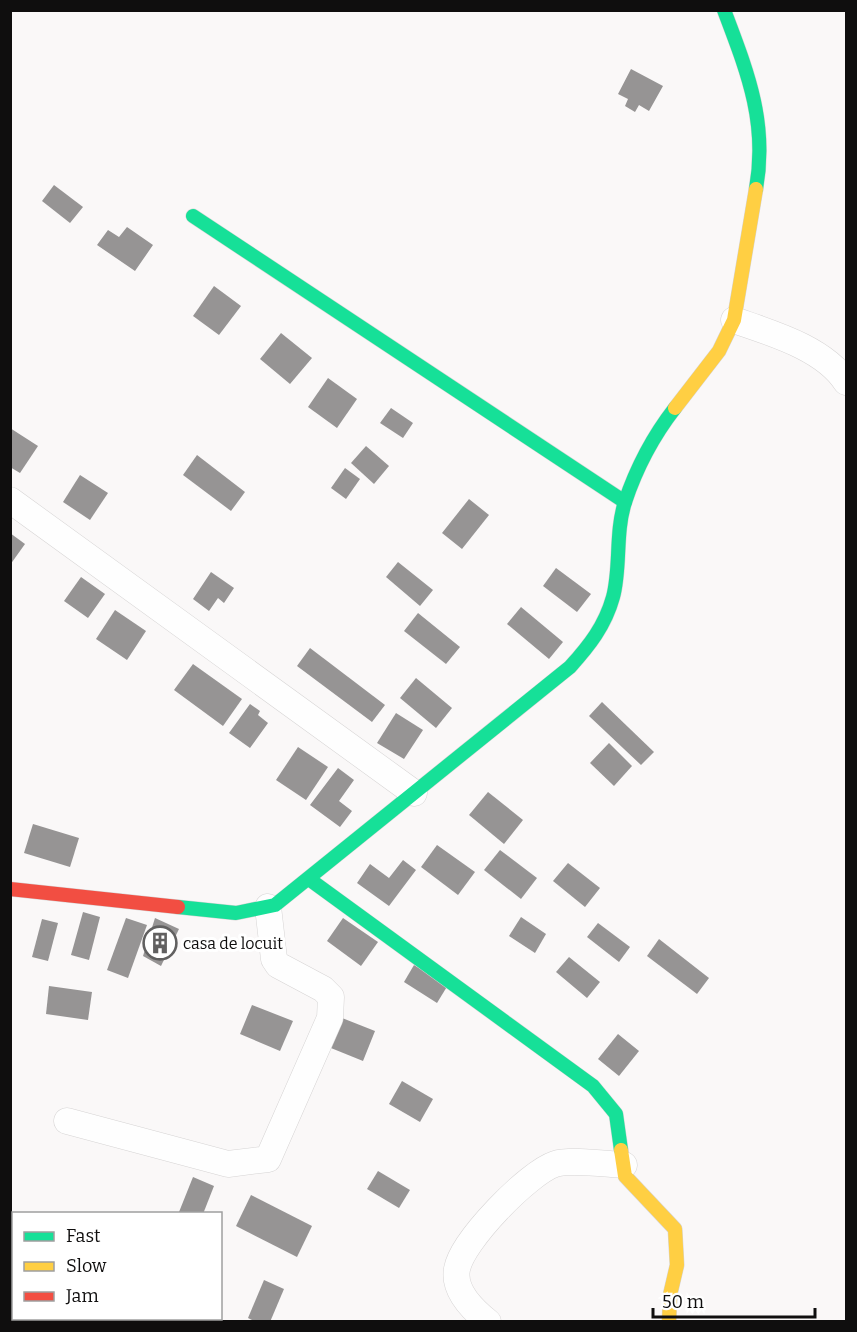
<svg xmlns="http://www.w3.org/2000/svg" width="857" height="1332" font-family="Bitter,serif">
<style>
.building{fill:#969494}
.lines{fill:none;stroke-linecap:round;stroke-linejoin:round}
.street-casing{stroke:#d6d4d4;stroke-width:27}
.fast-casing{stroke:#d6d4d4;stroke-width:15}
.slow-casing{stroke:#d6d4d4;stroke-width:15}
.jam-casing{stroke:#d6d4d4;stroke-width:15}
.street{stroke:#fefefe;stroke-width:26}
.fast{stroke:#16e098;stroke-width:14}
.slow{stroke:#ffcf43;stroke-width:14}
.jam{stroke:#f24e42;stroke-width:14}
.labels{text-anchor:middle;dominant-baseline:central;stroke-width:6;stroke-linejoin:round;paint-order:stroke}
.poi-label{font-size:16px;fill:#0f0e0e;stroke:#fff;text-anchor:start}
</style>
<rect width="100%" height="100%" fill="#faf8f8"/>
<g class="building">
<polygon points="631,69 663,86 649,111 639,105 635,112 625,106 628,99 618,94"/>
<polygon points="54,185 83,207 70,223 42,201"/>
<polygon points="127,227 153,245 135,271 97,245 108,230 119,237"/>
<polygon points="214,286 241,306 219,335 193,316"/>
<polygon points="281,333 312,358 290,384 260,359"/>
<polygon points="328,378 357,399 337,428 308,407"/>
<polygon points="391,408 413,423 403,438 380,423"/>
<polygon points="10,428 38,446 20,473 10,467"/>
<polygon points="366,446 389,466 374,484 351,463"/>
<polygon points="197,455 245,492 231,511 183,475"/>
<polygon points="345,468 360,479 346,499 331,488"/>
<polygon points="80,475 108,493 90,520 63,502"/>
<polygon points="469,499 489,515 462,549 442,533"/>
<polygon points="10,533 25,544 10,565"/>
<polygon points="398,562 433,590 420,606 386,577"/>
<polygon points="556,568 591,594 577,612 543,586"/>
<polygon points="211,572 234,588 224,603 218,598 209,611 193,599"/>
<polygon points="81,577 105,594 88,618 64,601"/>
<polygon points="521,607 563,642 549,659 507,624"/>
<polygon points="115,610 146,631 127,660 96,639"/>
<polygon points="418,613 460,647 446,664 404,631"/>
<polygon points="310,648 385,705 372,722 297,666"/>
<polygon points="193,664 242,699 223,726 174,690"/>
<polygon points="416,678 452,708 436,728 400,698"/>
<polygon points="602,702 654,752 641,765 589,716"/>
<polygon points="250,704 260,711 258,715 268,723 250,748 229,733"/>
<polygon points="396,713 423,730 404,759 377,743"/>
<polygon points="609,743 632,766 614,786 590,763"/>
<polygon points="298,747 328,767 306,800 276,780"/>
<polygon points="338,768 354,780 339,801 352,811 340,827 310,805"/>
<polygon points="488,792 523,820 504,844 469,815"/>
<polygon points="33,824 79,838 70,867 24,853"/>
<polygon points="437,845 475,872 458,895 421,867"/>
<polygon points="500,850 537,878 521,899 484,870"/>
<polygon points="403,860 416,870 389,906 357,883 370,864 389,878"/>
<polygon points="568,863 600,888 585,907 553,881"/>
<polygon points="83,912 100,917 89,960 71,955"/>
<polygon points="521,917 546,934 535,953 509,936"/>
<polygon points="126,918 147,925 128,978 107,970"/>
<polygon points="155,918 179,929 161,966 143,956"/>
<polygon points="343,918 378,942 361,966 327,941"/>
<polygon points="42,919 58,923 48,961 32,957"/>
<polygon points="598,923 630,947 619,962 587,937"/>
<polygon points="659,939 709,978 697,994 647,956"/>
<polygon points="569,957 600,982 587,998 556,972"/>
<polygon points="414,965 448,985 437,1003 404,982"/>
<polygon points="49,986 92,992 88,1020 46,1014"/>
<polygon points="252,1005 293,1021 280,1051 240,1034"/>
<polygon points="337,1016 375,1031 363,1061 326,1046"/>
<polygon points="618,1034 639,1051 619,1076 598,1059"/>
<polygon points="402,1081 433,1099 420,1122 389,1104"/>
<polygon points="378,1171 410,1190 399,1208 367,1189"/>
<polygon points="193,1177 214,1186 203,1214 183,1214 179,1212"/>
<polygon points="251,1195 312,1226 297,1257 236,1226"/>
<polygon points="264,1280 284,1289 270,1322 256,1322 248,1318"/>
</g>
<g class="lines">
<defs>
<g id="street">
<path d="M734 320C771 333 824 348 846 382"/>
<polyline points="10,500 414,793"/>
<polyline points="67,1121 228,1164 268,1159 330,1018 331,997 323,989 278,965 274,959 268,907"/>
<polyline points="10,1269 14,1272"/>
<polyline points="42,1318 43,1322"/>
<path d="M488 1322C473 1310 453 1290 457 1269 462 1241 528 1173 555 1164 571 1159 606 1164 624 1165"/>
</g>
<g id="fast">
<path d="M724 10C747 71 768 122 756 189"/>
<polyline points="193,216 625,502"/>
<polyline points="309,879 593,1086 616,1114 621,1150"/>
<path d="M178 907 236 913 275 905 570 667C589 646 605 626 613 597 621 568 615 533 625 502 636 469 654 435 675 408"/>
</g>
<g id="slow">
<polyline points="675,408 719,351 734,320 756,189"/>
<polyline points="621,1150 625,1176 675,1229 677,1265 670,1295 669,1322"/>
</g>
<polyline id="jam" points="10,889 178,907"/>
</defs>
<use href="#street" class="street-casing"/>
<use href="#fast" class="fast-casing"/>
<use href="#slow" class="slow-casing"/>
<use href="#jam" class="jam-casing"/>
<use href="#street" class="street"/>
<use href="#fast" class="fast"/>
<use href="#slow" class="slow"/>
<use href="#jam" class="jam"/>
</g>
<defs>
<symbol id="building-ring" viewBox="-11 -11 22 22"><circle r="9.5" fill="#fff" stroke="#616060" stroke-width="1.5"/><path d="M-4-6H4V6H1V3H-1V6H-4ZM-2.5-4.3h1.7v1.8h-1.7ZM.8-4.3h1.7v1.8H.8ZM-2.5-1h1.7V.8h-1.7ZM.8-1h1.7V.8H.8Z" fill="#616060"/></symbol>
</defs>
<g fill-rule="evenodd">
<use href="#building-ring" x="141" y="924" width="38" height="38"/>
</g>
<g class="labels">
<g class="poi-label">
<text x="183" y="943">casa de locuit</text>
</g>
</g>
<rect width="857" height="1332" fill="none" stroke="#0f0e0e" stroke-width="24"/>
<rect x="12" y="1212" width="210" height="108" fill="#ffffff" stroke="#9f9f9f" stroke-width="1.5"/>
<rect x="24" y="1232" width="30" height="9" fill="#16e098" stroke="#9f9f9f" stroke-width="1.5"/>
<text x="66" y="1242" font-size="18" fill="#0f0e0e">Fast</text>
<rect x="24" y="1262" width="30" height="9" fill="#ffcf43" stroke="#9f9f9f" stroke-width="1.5"/>
<text x="66" y="1272" font-size="18" fill="#0f0e0e">Slow</text>
<rect x="24" y="1292" width="30" height="9" fill="#f24e42" stroke="#9f9f9f" stroke-width="1.5"/>
<text x="66" y="1302" font-size="18" fill="#0f0e0e">Jam</text>
<path d="M653 1308v9h162v-9" fill="none" stroke="#0f0e0e" stroke-width="3"/>
<text x="662" y="1308" font-size="18" fill="#0f0e0e" stroke="#ffffff" stroke-width="4.5" paint-order="stroke">50 m</text>
</svg>
